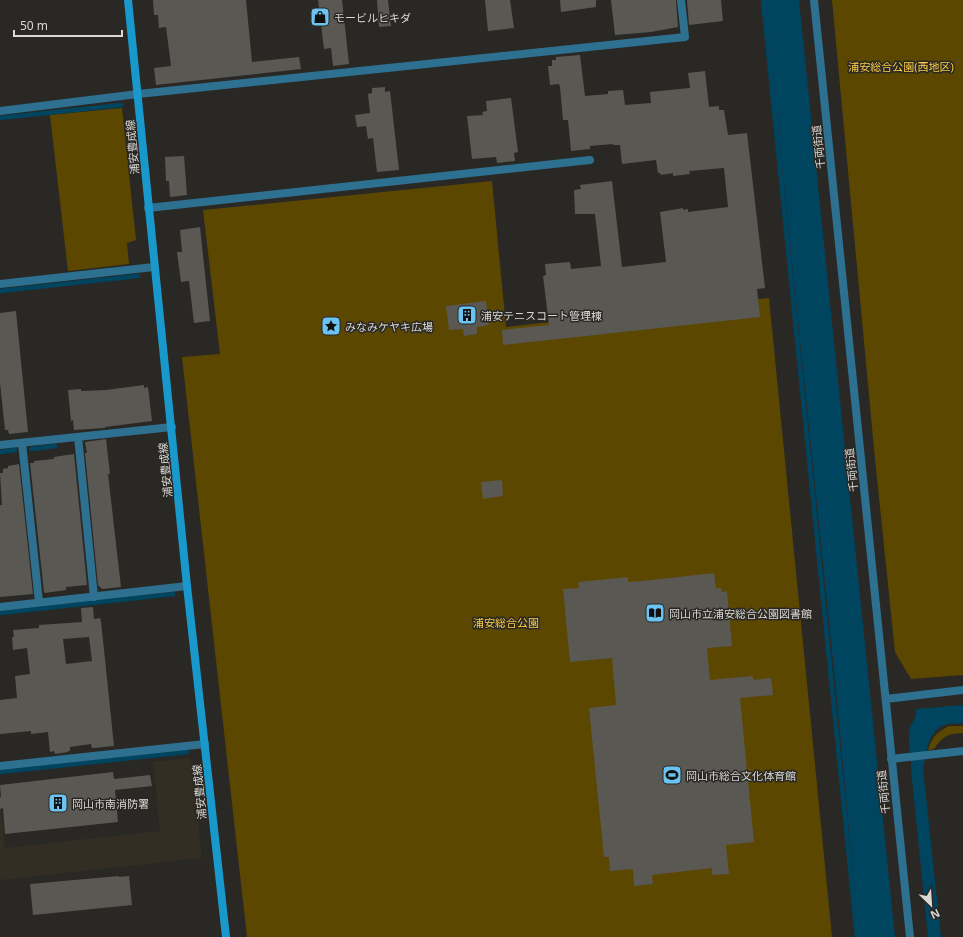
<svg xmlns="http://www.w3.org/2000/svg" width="963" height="937" font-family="'Noto Sans','Noto Sans JP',sans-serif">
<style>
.built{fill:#322e24}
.green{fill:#5c4700}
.water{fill:#004560}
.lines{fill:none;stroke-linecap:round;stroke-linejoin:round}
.stream{stroke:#004560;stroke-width:4.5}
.building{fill:#5a5853;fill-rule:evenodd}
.minor{stroke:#2e7090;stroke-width:8}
.tertiary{stroke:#2e7090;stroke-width:8}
.secondary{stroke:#1998cc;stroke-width:8}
.labels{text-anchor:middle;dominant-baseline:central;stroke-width:3;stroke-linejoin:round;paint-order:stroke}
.poi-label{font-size:11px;fill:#d9d8d5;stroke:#2a2824;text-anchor:start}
.park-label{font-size:11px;fill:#fccd44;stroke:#2a2824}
.street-label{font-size:11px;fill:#d9d8d5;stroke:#2a2824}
</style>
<rect width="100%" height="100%" fill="#2a2824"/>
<polygon class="built" points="191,758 202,858 0,880 0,800 5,848 160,831 153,762"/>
<g class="green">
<polygon points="832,0 963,0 963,675 911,679 895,652 875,459"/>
<polygon points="122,108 136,240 127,243 129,264 68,271 50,115"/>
<polygon points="492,181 506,327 769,298 832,937 247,937 182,357 220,354 203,210"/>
<path d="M949 726H963V733C947 734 943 736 934 749L928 750C932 737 937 732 949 726Z"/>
</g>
<g class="water">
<polygon points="765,0 799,0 895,937 859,937 835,680"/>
<path d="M963 705V723C958 724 952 723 947 724 927 730 927 752 923 769L941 937H928L911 769C912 757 908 745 909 733 909 724 917 721 916 709Z"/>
</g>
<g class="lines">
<g class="stream">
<polyline points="763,0 857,937"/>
<polyline points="0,118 121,105"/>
<polyline points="0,291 138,276"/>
<polyline points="31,449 55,446"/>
<polyline points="0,452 15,450"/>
<polyline points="0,613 173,594"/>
<polyline points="0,772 187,752"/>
</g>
</g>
<g class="building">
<polygon points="153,0 246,0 252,62 299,57 301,69 156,85 154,68 171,66 166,27 159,28 158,15 154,15"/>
<polygon points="318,0 342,0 349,64 333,66 331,48 324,49"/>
<polygon points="377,0 388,0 391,26 379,27"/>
<polygon points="485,0 510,0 514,28 488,31"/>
<polygon points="560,0 596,0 596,7 561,12"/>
<polygon points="611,0 676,0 678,27 651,32 615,35"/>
<polygon points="687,0 721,0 723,21 689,25"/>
<polygon points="580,55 585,96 608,94 608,91 623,90 625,105 651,103 650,92 690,88 688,73 705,71 709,107 719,106 719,110 724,110 728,135 747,133 765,288 757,289 760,317 503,345 502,330 549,325 543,276 546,275 545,264 570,262 571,269 601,266 595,214 575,214 574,190 581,189 580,185 612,181 622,267 666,262 660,212 683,208 683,210 688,209 688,212 728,207 724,168 689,171 690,174 673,176 673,173 661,175 660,173 658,173 656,160 622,164 620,145 613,145 613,144 590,146 590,149 571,151 568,120 563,120 560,87 559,84 550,85 548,66 552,66 552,60 556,60 556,57"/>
<polygon points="385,87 385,92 390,91 399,170 377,172 373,138 368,139 366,126 357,127 355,115 370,113 368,94 372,93 372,88"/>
<polygon points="511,98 518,152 514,153 515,161 497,163 496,157 472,159 467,116 483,115 482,112 487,111 486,101"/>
<polygon points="184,156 187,195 170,197 169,181 166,181 165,157"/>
<polygon points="200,227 210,321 194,323 189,281 181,282 177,252 182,252 180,230"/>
<polygon points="486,301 489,325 477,327 477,334 464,336 463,329 449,330 446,306"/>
<polygon points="16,311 28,432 9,434 8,430 5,430 0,383 0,313"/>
<polygon points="144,385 144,388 148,387 152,421 105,427 105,428 74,430 73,420 71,421 68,390 81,389 81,391 106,390"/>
<polygon points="106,439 110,474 108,474 121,587 102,589 98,585 85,453 87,453 85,442"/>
<polygon points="74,454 87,585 66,587 66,590 45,593 44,592 30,463 34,463 34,461 54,459 54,457"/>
<polygon points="19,464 33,594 0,597 0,505 2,505 0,473 3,473 3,469 8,468 8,466"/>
<polygon points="502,480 503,496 483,499 481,482"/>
<polygon points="714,573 716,588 721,588 722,592 727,591 732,646 707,648 710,680 752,676 754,680 771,678 773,695 740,698 754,842 726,845 729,874 712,875 712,868 652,875 653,884 634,886 633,869 610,871 609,857 604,857 589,708 616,705 612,658 570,662 563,589 579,588 578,582 628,577 628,582 642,581"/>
<path d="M93 607 94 619 100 618 101 621 114 746 94 748H92L91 744 70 747V751H68V752L55 754 54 751 50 752 48 732 31 734V731L0 734V700L17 698 15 676 30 674 27 648 13 650 12 637H14L13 630 39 628V625L82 622 81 608ZM89 637 92 661 66 664 63 639Z"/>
<polygon points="113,772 114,779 150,775 152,786 115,790 118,822 5,834 3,808 0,809 0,797 1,797 0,785"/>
<polygon points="119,876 119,877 129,876 132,905 33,915 30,884"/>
</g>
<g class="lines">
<g class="minor">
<polyline points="0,111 138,94 685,37 681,0"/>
<polyline points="148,208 590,160"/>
<polyline points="0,284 154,267"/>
<polyline points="78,437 94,597"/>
<polyline points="22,443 39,602"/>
<polyline points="0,445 172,427"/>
<polyline points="0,607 187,586"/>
<polyline points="891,759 963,751"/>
<polyline points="0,766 205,744"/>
</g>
<g class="tertiary">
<polyline points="814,0 910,937"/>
<polyline points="886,699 963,690"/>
</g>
<polyline class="secondary" points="128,0 187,586 226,937"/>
</g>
<defs>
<symbol id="shop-square" viewBox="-11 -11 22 22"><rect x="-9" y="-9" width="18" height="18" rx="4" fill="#6ac3f1" stroke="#2a2824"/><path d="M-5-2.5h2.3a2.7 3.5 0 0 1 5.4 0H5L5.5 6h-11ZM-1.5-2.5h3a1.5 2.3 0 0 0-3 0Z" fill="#111"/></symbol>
<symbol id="building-square" viewBox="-11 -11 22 22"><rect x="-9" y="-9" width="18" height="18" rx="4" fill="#6ac3f1" stroke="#2a2824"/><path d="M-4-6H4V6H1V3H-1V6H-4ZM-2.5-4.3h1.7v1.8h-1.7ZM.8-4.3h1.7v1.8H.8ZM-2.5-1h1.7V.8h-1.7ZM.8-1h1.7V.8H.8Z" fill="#111"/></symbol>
<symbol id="sight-square" viewBox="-11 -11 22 22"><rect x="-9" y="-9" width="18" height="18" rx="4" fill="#6ac3f1" stroke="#2a2824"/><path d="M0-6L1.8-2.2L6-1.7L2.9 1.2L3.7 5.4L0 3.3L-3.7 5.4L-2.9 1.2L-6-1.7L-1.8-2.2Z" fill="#111"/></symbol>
<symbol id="library-square" viewBox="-11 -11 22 22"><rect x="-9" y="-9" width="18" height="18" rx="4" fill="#6ac3f1" stroke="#2a2824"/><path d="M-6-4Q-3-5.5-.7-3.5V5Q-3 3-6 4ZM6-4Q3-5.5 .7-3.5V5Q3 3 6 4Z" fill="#111"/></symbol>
<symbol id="stadium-square" viewBox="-11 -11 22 22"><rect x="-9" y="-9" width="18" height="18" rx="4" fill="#6ac3f1" stroke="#2a2824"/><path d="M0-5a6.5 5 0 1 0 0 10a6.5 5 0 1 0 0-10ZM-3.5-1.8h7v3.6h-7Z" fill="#111"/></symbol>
</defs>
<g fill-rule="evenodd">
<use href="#shop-square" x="309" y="6" width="22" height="22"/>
<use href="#building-square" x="456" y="304" width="22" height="22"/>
<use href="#sight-square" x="320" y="315" width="22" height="22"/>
<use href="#library-square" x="644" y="602" width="22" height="22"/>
<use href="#stadium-square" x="661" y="764" width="22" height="22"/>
<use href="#building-square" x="47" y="792" width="22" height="22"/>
</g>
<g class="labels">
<g class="poi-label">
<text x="334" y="17">モービルヒキダ</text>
<text x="481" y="315">浦安テニスコート管理棟</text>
<text x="345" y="326">みなみケヤキ広場</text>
<text x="669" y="613">岡山市立浦安総合公園図書館</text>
<text x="686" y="775">岡山市総合文化体育館</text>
<text x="72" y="803">岡山市南消防署</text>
</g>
<g class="park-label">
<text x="901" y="66">浦安総合公園(西地区)</text>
<text x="506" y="622">浦安総合公園</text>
</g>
<g class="street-label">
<text transform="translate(132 147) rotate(-95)">浦安豊成線</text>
<text transform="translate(818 147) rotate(-96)">千両街道</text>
<text transform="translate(165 470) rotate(-96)">浦安豊成線</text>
<text transform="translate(851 470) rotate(-96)">千両街道</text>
<text transform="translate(199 792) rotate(-96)">浦安豊成線</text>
<text transform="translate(883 792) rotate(-96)">千両街道</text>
</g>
</g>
<g transform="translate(931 905) rotate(155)" stroke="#2a2824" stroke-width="3" paint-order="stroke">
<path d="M0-3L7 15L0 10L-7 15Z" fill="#d9d8d5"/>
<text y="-6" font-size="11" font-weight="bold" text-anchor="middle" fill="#d9d8d5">N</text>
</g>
<path d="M14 30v6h108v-6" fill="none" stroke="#d9d8d5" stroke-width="2"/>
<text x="20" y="30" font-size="12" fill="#d9d8d5" stroke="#2a2824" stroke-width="3" paint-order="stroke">50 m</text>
</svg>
